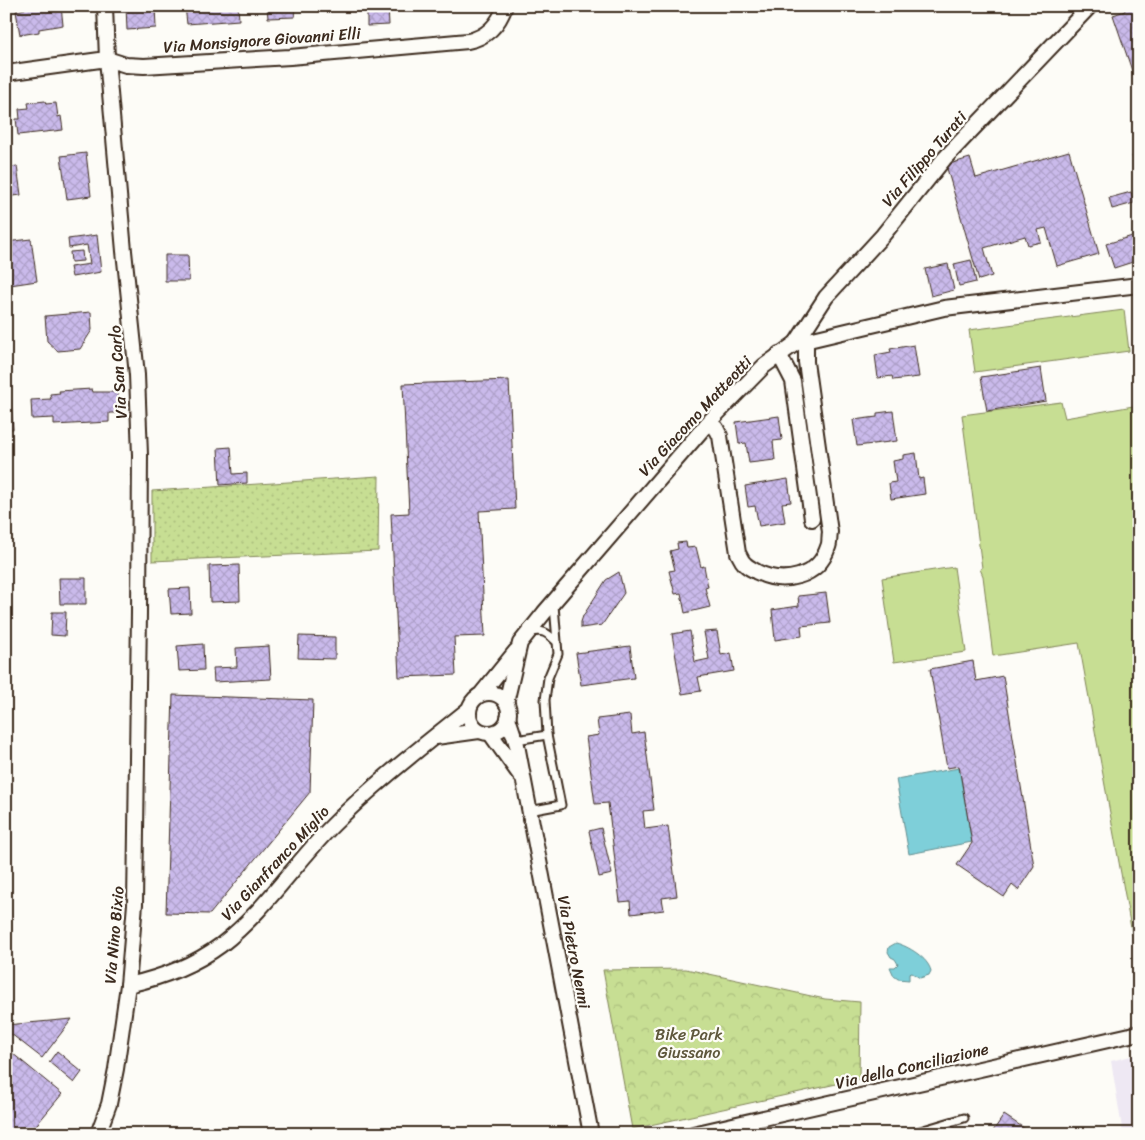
<svg xmlns="http://www.w3.org/2000/svg" width="1145" height="1140" font-family="Sriracha,sans-serif">
<style>
.built{fill:#eee8f3}
.grass{fill:url(#grass-dots);stroke:#818458}
.forest{fill:url(#forest-crowns);stroke:#818458}
.garden{fill:#c7de93;stroke:#818458}
.water{fill:#7ecfd9;stroke:#638d8e}
.building{fill:url(#building-cross-hatch);stroke:#3b2a1e}
.lines{fill:none;stroke-linecap:round;stroke-linejoin:round}
.lane-casing{stroke:#3b2a1e;stroke-width:11}
.street-casing{stroke:#3b2a1e;stroke-width:18}
.lane{stroke:#fdfcf7;stroke-width:7}
.street{stroke:#fdfcf7;stroke-width:14}
.labels{text-anchor:middle;dominant-baseline:central;stroke-width:4.5;stroke-linejoin:round;paint-order:stroke}
.street-label{font-size:16px;fill:#3b2a1e;stroke:#fdfcf7}
.park-label{font-size:16px;fill:#5e573b;stroke:#fdfcf7}
</style>
<defs>
<pattern id="grass-dots" width="8" height="8" patternUnits="userSpaceOnUse" patternTransform="scale(1.25)"><rect width="8" height="8" fill="#c7de93"/><path d="M2 2h.1M6 6h.1" fill="none" stroke="#acbf7e" stroke-width="1.8" stroke-linecap="round"/></pattern>
<pattern id="forest-crowns" width="20" height="18" patternUnits="userSpaceOnUse" patternTransform="scale(1.25)"><rect width="20" height="18" fill="#c7de93"/><path d="M2 6a3 3 0 1 1 6 0M12 15a3 3 0 1 1 6 0" fill="none" stroke="#acbf7e"/></pattern>
<pattern id="building-cross-hatch" width="8" height="8" patternUnits="userSpaceOnUse" patternTransform="scale(1.25)"><rect width="8" height="8" fill="#cabaeb"/><path d="M0 0l8 8M0 8l8-8" fill="none" stroke="#aea0c9"/></pattern>
</defs>
<rect width="100%" height="100%" fill="#fdfcf7"/>
<filter id="ink" filterUnits="userSpaceOnUse"><feTurbulence type="fractalNoise" baseFrequency=".02" numOctaves="2"/><feDisplacementMap in="SourceGraphic" scale="10" xChannelSelector="R" yChannelSelector="G"/><feConvolveMatrix kernelMatrix="1 2 1 2 8 2 1 2 1" color-interpolation-filters="sRGB"/></filter>
<g filter="url(#ink)">
<polygon class="built" points="1139,1054 1139,1134 1123,1134 1111,1061"/>
<polygon class="grass" points="379,476 378,551 152,561 152,491"/>
<polygon class="forest" points="686,969 825,999 860,1002 859,1079 632,1129 603,970"/>
<g class="garden">
<polygon points="1124,310 1129,351 975,372 969,330"/>
<polygon points="1061,402 1065,418 1139,405 1139,972 1079,643 993,656 983,576 980,569 982,568 962,415"/>
<polygon points="954,567 966,652 894,662 882,578"/>
</g>
<g class="water">
<polygon points="959,768 972,842 909,854 896,779"/>
<path d="M896 943C908 946 928 958 931 971L929 975 920 978 912 973 909 974V980L898 979 894 976 890 967H895L898 964 895 959 891 957 888 952 889 947Z"/>
</g>
<g class="building">
<polygon points="61,6 63,25 39,29 39,32 20,35 16,11 25,9 25,7 27,6"/>
<polygon points="126,6 155,6 156,28 127,30"/>
<polygon points="185,6 238,6 239,20 187,24"/>
<polygon points="267,6 294,6 295,17 268,18"/>
<polygon points="314,6 347,6 347,9 314,11"/>
<polygon points="367,6 388,6 389,25 367,26"/>
<polygon points="1124,6 1139,6 1139,91 1113,15 1125,11"/>
<polygon points="45,101 46,104 56,103 58,117 61,116 63,130 18,135 16,119 20,119 19,109 29,108 28,103"/>
<polygon points="1069,151 1099,254 1057,266 1046,228 1038,230 1041,242 1028,245 1025,236 984,248 992,276 979,280 946,165 970,158 976,178"/>
<polygon points="86,153 91,196 67,199 61,156"/>
<polygon points="1139,154 1139,175 1132,156"/>
<polygon points="17,166 21,195 6,197 6,168"/>
<polygon points="1131,192 1134,203 1112,209 1109,198"/>
<polygon points="1139,234 1139,260 1114,268 1106,244"/>
<polygon points="97,235 101,272 72,277 70,267 90,264 87,245 69,248 68,239"/>
<polygon points="31,239 37,281 10,285 6,260 6,242"/>
<polygon points="82,251 83,261 71,262 70,252"/>
<polygon points="165,255 188,255 189,281 165,281"/>
<polygon points="971,260 976,282 959,286 954,264"/>
<polygon points="948,264 954,290 931,296 925,269"/>
<polygon points="91,312 92,330 80,349 58,351 47,341 45,316"/>
<polygon points="914,345 919,377 893,380 892,376 878,378 875,355 891,352 890,349"/>
<polygon points="1041,368 1046,401 987,411 981,377"/>
<polygon points="509,380 515,509 479,511 485,636 454,637 456,675 399,677 391,514 409,513 403,384"/>
<polygon points="92,389 93,392 118,392 119,413 109,413 109,422 54,425 54,418 32,419 31,400 51,399 50,394 60,393 59,391"/>
<polygon points="6,400 11,400 13,429 6,429"/>
<polygon points="893,411 897,441 857,446 853,420 877,417 877,413"/>
<polygon points="779,416 782,440 773,441 775,460 749,463 746,443 739,444 736,422"/>
<polygon points="231,447 233,474 247,473 247,483 220,485 218,448"/>
<polygon points="916,453 919,479 923,478 925,494 891,499 889,483 896,482 893,461 903,459 903,455"/>
<polygon points="788,479 791,502 782,503 785,522 759,526 755,506 748,507 745,486"/>
<polygon points="686,542 687,548 696,547 701,567 704,566 708,587 705,588 710,607 685,613 681,593 675,594 669,571 675,570 670,551 678,549 677,543"/>
<polygon points="239,565 240,601 210,602 209,566"/>
<polygon points="619,572 624,593 602,625 581,628 581,622 583,616 606,580"/>
<polygon points="59,578 86,578 86,604 60,604"/>
<polygon points="190,588 191,613 171,614 169,589"/>
<polygon points="826,593 830,623 801,626 802,636 775,640 772,610 799,606 798,596"/>
<polygon points="52,612 66,612 65,636 51,635"/>
<polygon points="690,631 695,662 709,659 704,632 717,631 721,655 731,653 734,671 698,677 701,691 682,694 672,634"/>
<polygon points="299,636 335,637 335,659 298,658"/>
<polygon points="203,644 204,670 179,671 177,646"/>
<polygon points="269,646 271,679 214,682 213,668 237,667 236,648"/>
<polygon points="630,646 634,678 581,685 576,653"/>
<polygon points="973,661 976,681 1003,676 1034,866 1018,890 1012,885 1004,897 957,865 972,843 959,766 947,768 930,669"/>
<polygon points="173,695 313,700 310,792 210,914 166,913"/>
<polygon points="630,715 632,734 644,732 654,810 643,811 645,829 668,826 677,896 662,898 664,910 631,914 630,901 620,902 608,803 595,804 586,737 599,735 597,719"/>
<polygon points="601,828 612,874 599,877 589,831"/>
<polygon points="72,1019 42,1058 6,1030 6,1025"/>
<polygon points="6,1048 62,1094 29,1134 6,1134"/>
<polygon points="57,1051 82,1072 74,1083 49,1062"/>
<polygon points="1004,1115 1033,1134 991,1134"/>
<polygon points="951,1125 966,1134 945,1134"/>
</g>
<g class="lines">
<defs>
<g id="lane">
<path d="M531 633C542 628 548 634 556 641"/>
<polyline points="516,740 547,735"/>
<polyline points="529,811 561,805 547,735 545,700 548,678 558,654 554,605"/>
<polyline points="910,1134 964,1118"/>
</g>
<g id="street">
<path d="M6 73 107 59 126 65 144 66 290 57 468 41C487 37 499 24 505 6"/>
<polyline points="796,343 826,297 883,235 944,159 1090,6"/>
<polyline points="779,354 793,381 812,519"/>
<path d="M707 424 716 428 720 436 738 553C740 556 741 560 744 563 747 567 752 569 757 572 783 585 818 578 828 547 830 543 829 537 830 532L806 362V341"/>
<circle cx="489" cy="713" r="20"/>
<polyline points="482,693 516,651"/>
<polyline points="506,703 520,643 544,613 707,424 764,366 796,343 944,308 1139,285"/>
<polyline points="508,718 517,745 591,1134"/>
<polyline points="490,733 520,775"/>
<polyline points="436,737 479,731"/>
<path d="M128 985C160 978 194 965 221 945 264 912 295 863 333 825 375 783 423 746 469 709"/>
<polyline points="98,1134 109,1104 116,1069 128,985 135,904 139,613 140,455 137,375 124,251 107,59 105,6"/>
<polyline points="693,1134 1139,1033"/>
</g>
</defs>
<use href="#lane" class="lane-casing"/>
<use href="#street" class="street-casing"/>
<use href="#lane" class="lane"/>
<use href="#street" class="street"/>
</g>
</g>
<g class="labels">
<g class="street-label">
<text transform="translate(262 40) rotate(-4)">Via Monsignore Giovanni Elli</text>
<text transform="translate(924 159) rotate(-49)">Via Filippo Turati</text>
<text transform="translate(118 372) rotate(-94)">Via San Carlo</text>
<text transform="translate(695 416) rotate(-47)">Via Giacomo Matteotti</text>
<text transform="translate(275 863) rotate(-47)">Via Gianfranco Miglio</text>
<text transform="translate(114 935) rotate(-85)">Via Nino Bixio</text>
<text transform="translate(574 952) rotate(79)">Via Pietro Nenni</text>
<text transform="translate(912 1066) rotate(-13)">Via della Conciliazione</text>
</g>
<g class="park-label">
<text x="689" y="1034">Bike Park<tspan x="689" dy="18">Giussano</tspan></text>
</g>
</g>
<rect width="1145" height="1140" fill="none" stroke="#fdfcf7" stroke-width="25"/>
<rect x="12" y="12" width="1120" height="1115" fill="none" stroke="#3b2a1e" stroke-width="2" filter="url(#ink)"/>
</svg>
